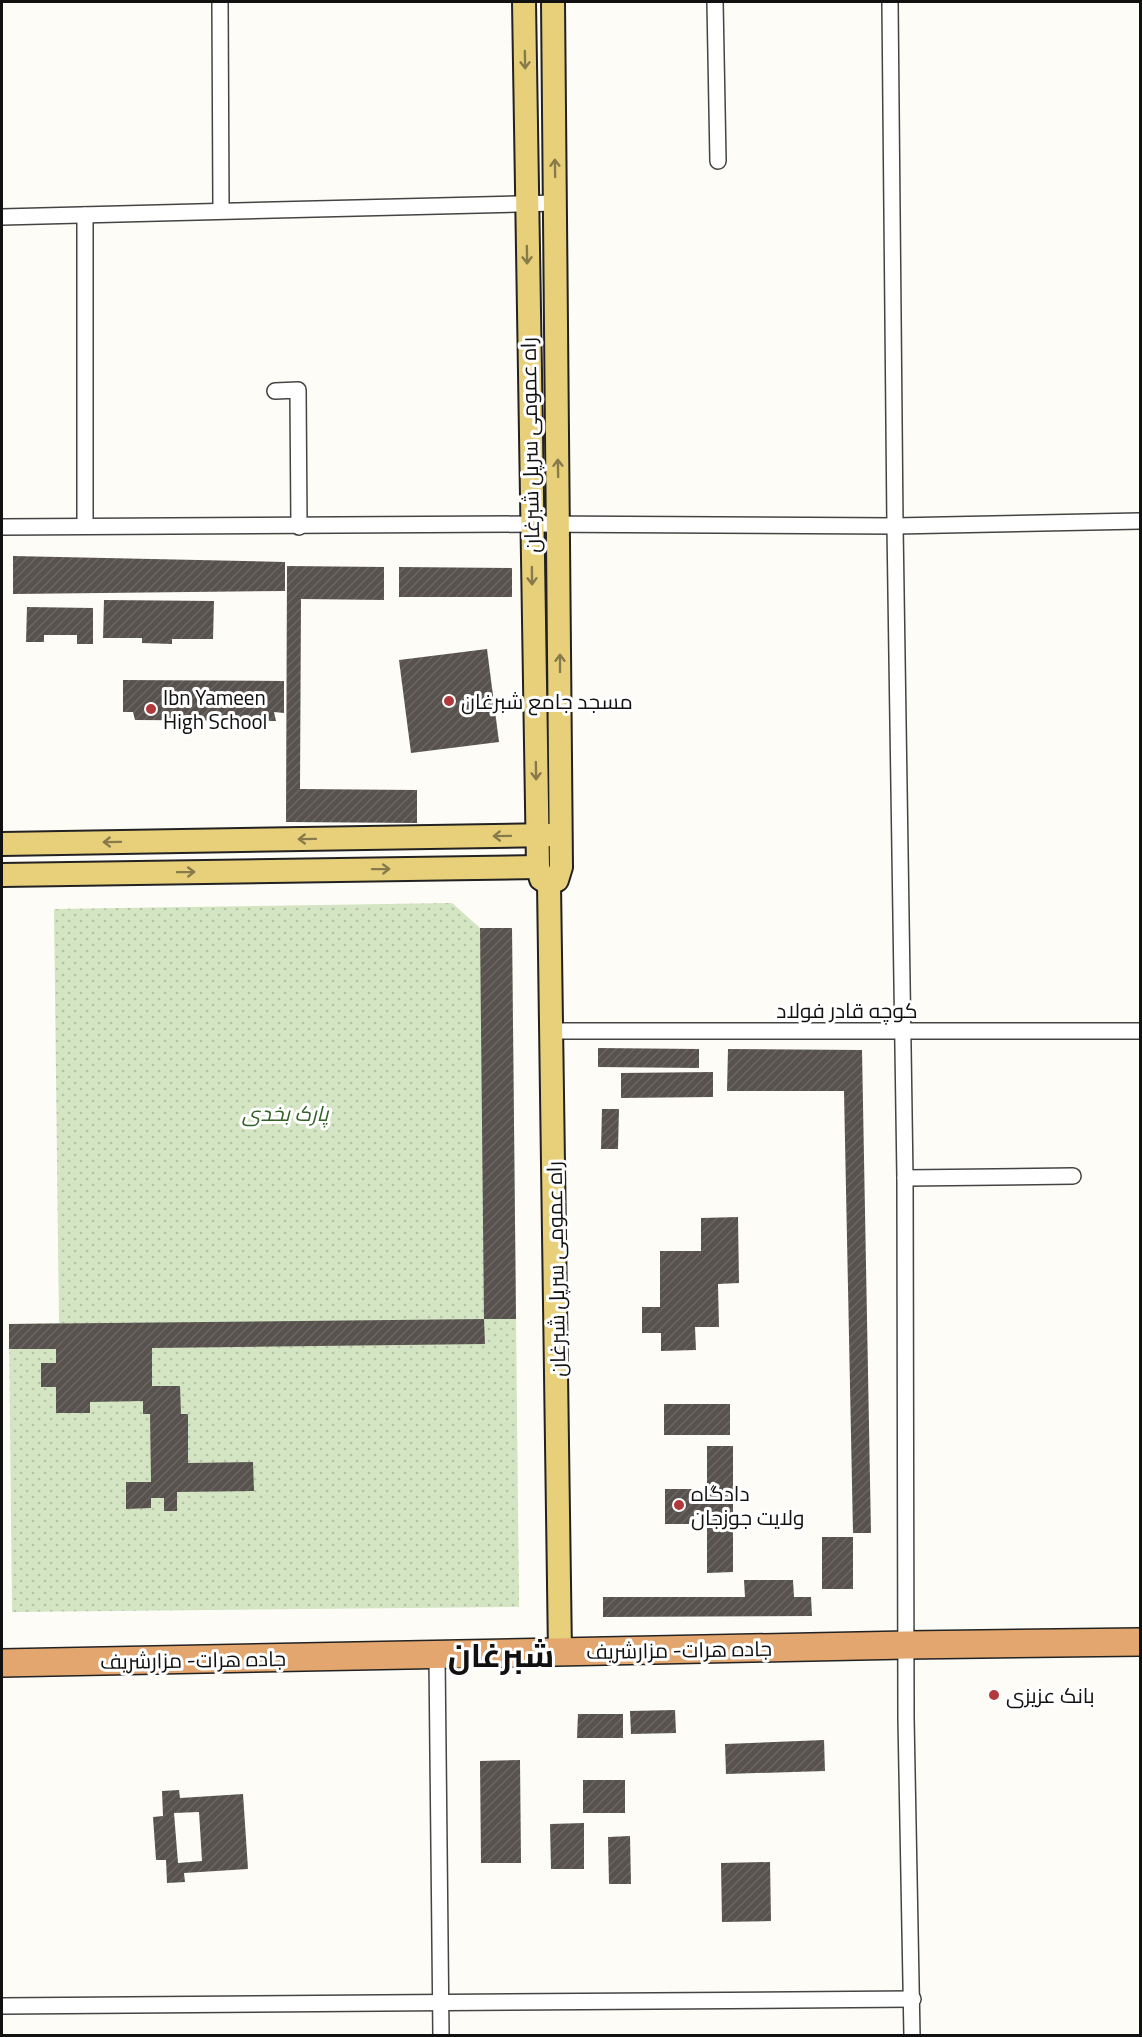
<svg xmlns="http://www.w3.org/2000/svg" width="1142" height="2037" font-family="Georgia,Cairo,serif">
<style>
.grass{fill:url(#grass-dots)}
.pitch{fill:#e4eed3}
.building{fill:url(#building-hatch);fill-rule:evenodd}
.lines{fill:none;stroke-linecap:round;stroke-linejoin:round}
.street-casing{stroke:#444;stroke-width:18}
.primary-casing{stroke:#222;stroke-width:26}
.highway-casing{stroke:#222;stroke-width:30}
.street{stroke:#fff;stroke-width:15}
.primary{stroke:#e8d07b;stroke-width:22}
.highway{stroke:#e3a66e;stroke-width:27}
.oneway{stroke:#877a4b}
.poi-dot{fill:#b1383b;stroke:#fff;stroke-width:2}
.labels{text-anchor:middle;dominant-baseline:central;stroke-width:6;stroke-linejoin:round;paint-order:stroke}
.street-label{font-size:21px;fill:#111;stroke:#fff}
.poi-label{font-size:21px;fill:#111;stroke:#fff;text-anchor:start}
.park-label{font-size:21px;font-style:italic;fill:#326228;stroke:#fff}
.town-label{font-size:33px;font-weight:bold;fill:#111;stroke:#fff}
</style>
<defs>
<pattern id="grass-dots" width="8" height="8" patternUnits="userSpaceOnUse" patternTransform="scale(1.5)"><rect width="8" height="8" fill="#d3e5c2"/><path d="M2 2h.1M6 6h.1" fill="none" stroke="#b4c3a6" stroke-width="1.8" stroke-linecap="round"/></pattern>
<pattern id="building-hatch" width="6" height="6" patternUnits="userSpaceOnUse" patternTransform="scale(1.5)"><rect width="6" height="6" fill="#58524e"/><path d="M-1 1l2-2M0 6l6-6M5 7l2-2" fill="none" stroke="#6b6663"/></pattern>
</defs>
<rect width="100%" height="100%" fill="#fefcf6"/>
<polygon class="grass" points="452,903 480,928 512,928 519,1607 12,1612 9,1324 59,1323 54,909"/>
<rect class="pitch" x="2" y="677" width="1" height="113"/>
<g class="building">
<polygon points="13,556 285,562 285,591 13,594"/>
<polygon points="287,566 384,567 384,600 301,599 300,789 417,790 417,823 286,822"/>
<polygon points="399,567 512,568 512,597 399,597"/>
<polygon points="104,600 214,601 213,639 172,639 172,644 142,643 142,638 103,638"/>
<polygon points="27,607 93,608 93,644 77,644 77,635 44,635 44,642 26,642"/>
<polygon points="487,649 499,742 411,753 399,660"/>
<polygon points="123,680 284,681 284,713 274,712 276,721 135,720 133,712 123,712"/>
<polygon points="480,928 512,928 516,1319 484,1319 485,1344 152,1348 152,1386 180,1386 181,1414 188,1414 188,1463 253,1462 254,1491 177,1492 177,1511 164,1511 164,1498 151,1498 151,1508 126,1509 126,1482 151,1482 150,1414 143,1414 143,1401 90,1402 90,1413 56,1413 56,1387 41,1387 41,1363 56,1363 56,1349 9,1349 9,1324 484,1319"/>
<polygon points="598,1048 699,1049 699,1068 598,1067"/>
<polygon points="728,1049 862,1050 871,1533 853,1533 844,1091 727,1091"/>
<polygon points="713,1072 713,1097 621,1098 621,1073"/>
<polygon points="602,1109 619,1109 618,1149 601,1149"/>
<polygon points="738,1217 739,1283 718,1284 719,1327 695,1327 696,1350 661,1351 661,1333 642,1333 642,1307 660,1307 660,1251 701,1251 701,1218"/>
<rect x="664" y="1404" width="66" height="31"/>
<polygon points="707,1446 733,1446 733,1572 707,1573 707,1513 696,1513 696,1524 665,1524 665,1489 697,1489 697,1500 707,1500"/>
<rect x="822" y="1537" width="31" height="52"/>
<polygon points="744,1580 793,1580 794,1597 811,1597 812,1616 603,1617 603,1597 745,1597"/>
<polygon points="675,1710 676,1733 631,1734 630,1711"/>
<polygon points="578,1714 623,1714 623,1738 577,1738"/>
<polygon points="824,1740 825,1771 726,1774 725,1744"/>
<polygon points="520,1760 521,1863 481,1863 480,1761"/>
<rect x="583" y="1780" width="42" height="33"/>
<path d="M179 1790 180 1798 243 1794 248 1869 184 1873 185 1882 167 1883 166 1860H156L153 1817 163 1816 162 1791ZM199 1812 202 1861 178 1863 174 1813Z"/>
<polygon points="584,1823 584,1869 551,1869 550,1824"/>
<polygon points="630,1836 631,1884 609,1884 608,1837"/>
<polygon points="770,1862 771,1921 722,1922 721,1863"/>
</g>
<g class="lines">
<defs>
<g id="street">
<polyline points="220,2 221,210"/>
<polyline points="715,2 718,161"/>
<polyline points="890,2 895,526 905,1178 906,1718 912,2036"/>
<polyline points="85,215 85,525"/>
<polyline points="2,217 555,203"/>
<polyline points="275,391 298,390 299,527"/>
<polyline points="2,527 531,524 895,526 1140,521"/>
<polyline points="553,1031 1140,1031"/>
<polyline points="905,1178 1073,1176"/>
<polyline points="437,1656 441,2036"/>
<polyline points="2,2006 913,1999"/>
</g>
<g id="primary">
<polyline points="524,2 538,867 541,879 549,884"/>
<polyline points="2,844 550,835"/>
<polyline points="2,875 538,867"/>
<polyline points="549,884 557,880 561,867 553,2"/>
<polyline points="549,884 560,1653"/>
</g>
<polyline id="highway" points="2,1663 907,1645 1140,1642"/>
</defs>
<use href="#street" class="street-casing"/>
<use href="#primary" class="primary-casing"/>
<use href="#highway" class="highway-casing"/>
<use href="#street" class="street"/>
<use href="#primary" class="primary"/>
<use href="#highway" class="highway"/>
</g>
<defs><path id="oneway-shaft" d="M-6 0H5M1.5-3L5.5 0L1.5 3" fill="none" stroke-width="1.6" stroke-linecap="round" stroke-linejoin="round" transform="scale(1.5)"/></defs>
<g class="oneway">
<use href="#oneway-shaft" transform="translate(525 60) rotate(89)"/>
<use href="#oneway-shaft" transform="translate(555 168) rotate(-91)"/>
<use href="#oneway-shaft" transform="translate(527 255) rotate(89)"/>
<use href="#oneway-shaft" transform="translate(558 468) rotate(-91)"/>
<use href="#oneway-shaft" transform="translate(532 576) rotate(89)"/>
<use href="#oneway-shaft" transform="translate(560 663) rotate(-90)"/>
<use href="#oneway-shaft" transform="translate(536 771) rotate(89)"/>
<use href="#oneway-shaft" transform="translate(502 836) rotate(179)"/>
<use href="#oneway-shaft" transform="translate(307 839) rotate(179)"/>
<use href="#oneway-shaft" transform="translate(112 842) rotate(179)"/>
<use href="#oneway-shaft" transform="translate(381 869) rotate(-1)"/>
<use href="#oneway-shaft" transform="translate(186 872) rotate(-1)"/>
</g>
<g class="poi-dot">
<circle cx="449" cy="701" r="6"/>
<circle cx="151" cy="709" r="6"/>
<circle cx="679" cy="1505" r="6"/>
<circle cx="994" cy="1695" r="6"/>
</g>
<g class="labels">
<g class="street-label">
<text transform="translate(530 445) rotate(-91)">راه عمومی سرپل شبرغان</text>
<text x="847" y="1010">کوچه قادر فولاد</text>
<text transform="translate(556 1269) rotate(-91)">راه عمومی سرپل شبرغان</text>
<text transform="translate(679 1650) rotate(-1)">جاده هرات- مزارشریف</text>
<text transform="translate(193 1660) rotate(-1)">جاده هرات- مزارشریف</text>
</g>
<g class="poi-label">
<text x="163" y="697">Ibn Yameen<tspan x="163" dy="24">High School</tspan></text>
<text x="461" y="701">مسجد جامع شبرغان</text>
<text x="691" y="1493">دادگاه<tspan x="691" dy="24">ولایت جوزجان</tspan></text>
<text x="1006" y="1695">بانک عزیزی</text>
</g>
<g class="park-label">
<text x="285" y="1113">پارک بخدی</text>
</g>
<g class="town-label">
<text x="501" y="1655">شبرغان</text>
</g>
</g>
<rect width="1142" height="2037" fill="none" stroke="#111111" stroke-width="6"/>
</svg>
